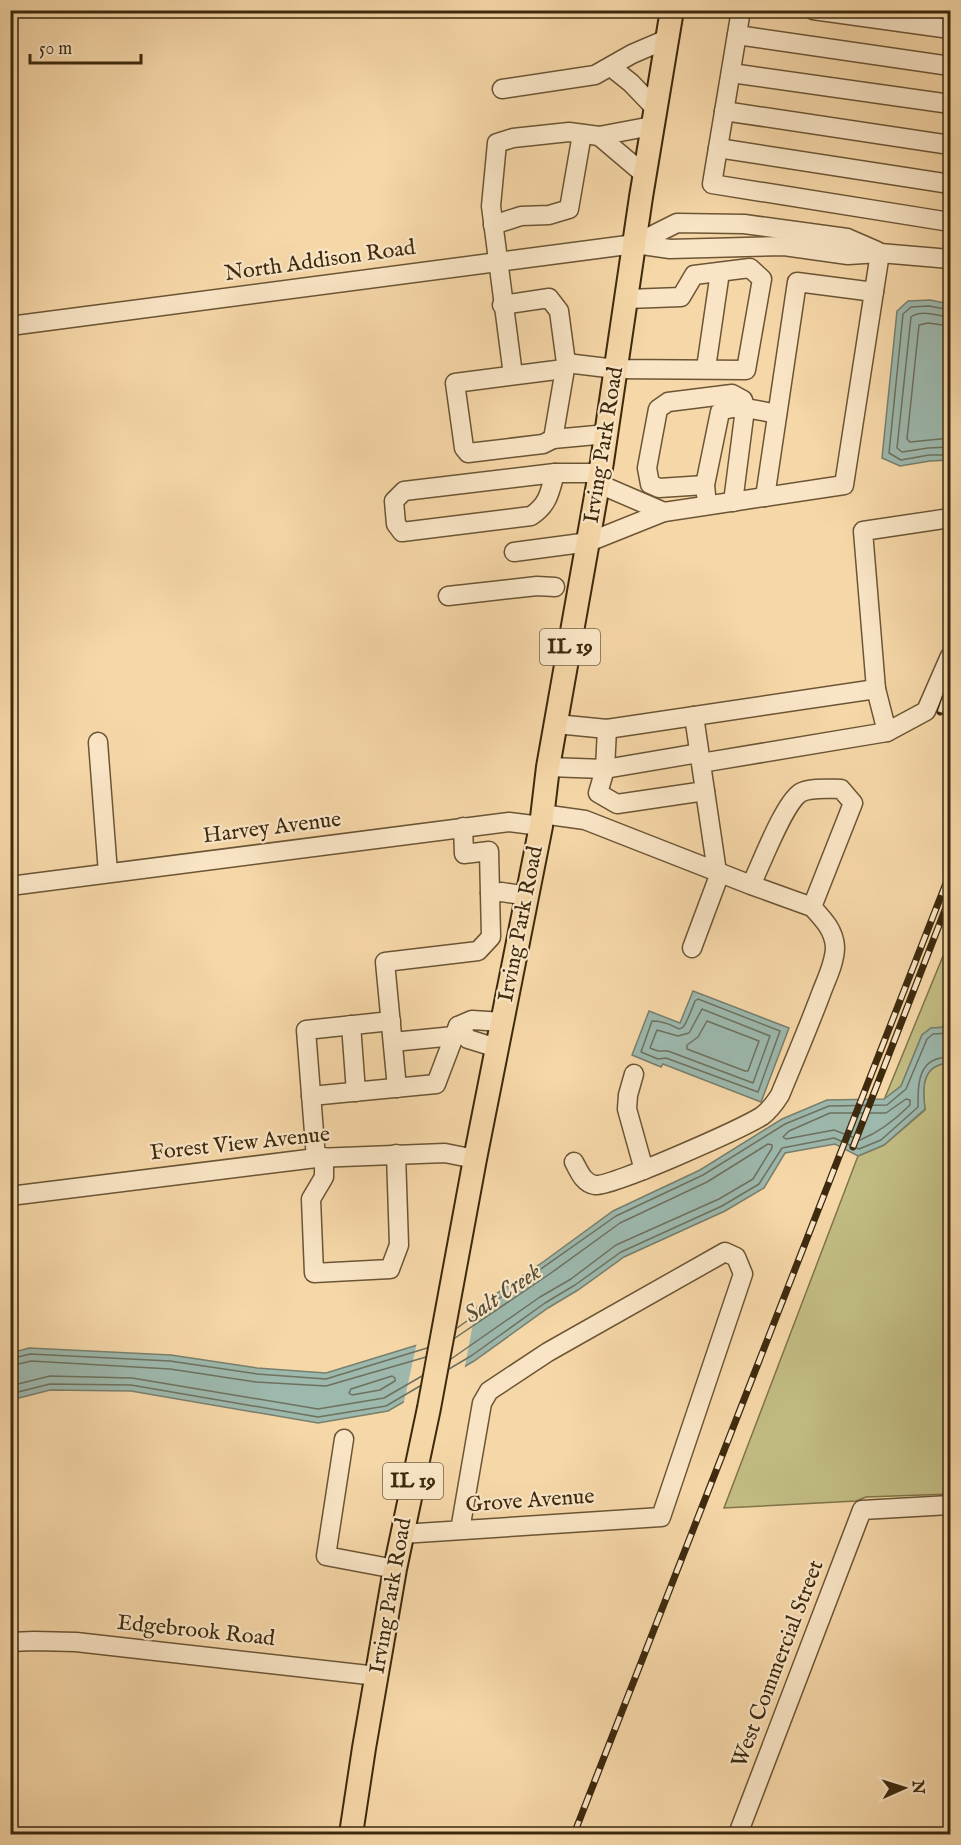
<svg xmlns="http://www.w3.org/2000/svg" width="961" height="1845" font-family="'IM FELL English',serif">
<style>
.green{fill:#c2bd83;stroke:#807448;stroke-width:1.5}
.water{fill:#9db8ad;stroke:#777f6d;stroke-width:1.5}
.pier{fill:#f6d7a8}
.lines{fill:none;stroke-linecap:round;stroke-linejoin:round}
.shore{stroke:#6d715e;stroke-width:1.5}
.minor-casing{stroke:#6b5534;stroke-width:21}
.major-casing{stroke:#3d2a0e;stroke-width:26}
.minor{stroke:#f9e5c6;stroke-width:18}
.major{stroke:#f6d7a8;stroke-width:22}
.rail-casing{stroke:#3d2a0e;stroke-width:7}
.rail{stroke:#f9e5c6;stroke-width:4.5;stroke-dasharray:14;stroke-linecap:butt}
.labels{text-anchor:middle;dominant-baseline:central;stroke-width:4.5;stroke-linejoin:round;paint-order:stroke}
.shield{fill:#f9e5c6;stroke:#756245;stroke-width:1.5}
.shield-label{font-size:21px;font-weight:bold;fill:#3d2a0e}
.street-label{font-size:22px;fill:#3d2a0e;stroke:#f9e5c6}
.water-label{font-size:24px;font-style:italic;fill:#554e36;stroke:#f9e5c6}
</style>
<rect width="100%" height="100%" fill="#f6d7a8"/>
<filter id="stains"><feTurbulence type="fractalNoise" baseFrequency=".00333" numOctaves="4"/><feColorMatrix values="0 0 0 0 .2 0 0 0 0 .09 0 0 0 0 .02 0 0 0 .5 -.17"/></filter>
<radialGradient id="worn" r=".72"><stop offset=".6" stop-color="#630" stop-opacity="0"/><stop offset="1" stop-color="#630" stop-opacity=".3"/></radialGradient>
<g class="green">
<polygon points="950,939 950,1027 931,1028 922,1035 901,1086 884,1100"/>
<path d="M950 1063V1494L866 1497 856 1501 724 1508 858 1156 884 1145 925 1110C922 1087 922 1064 950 1063Z"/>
</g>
<g class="water">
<polygon points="930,300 950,304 950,460 930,461 900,466 882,458 897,311 908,301"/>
<polygon points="693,991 789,1028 761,1102 663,1064 661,1067 632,1055 649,1011 680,1023"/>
<path d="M950 1027V1063C922 1064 922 1087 925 1109L884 1145 858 1156 835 1144 785 1153 764 1188 725 1211 624 1257 578 1290 548 1308 474 1361 388 1411 318 1423 131 1391 50 1390 11 1400V1353L29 1348 171 1355 257 1368 326 1373 424 1343 543 1262 613 1211 700 1170 782 1119 827 1100 884 1099 901 1086 922 1035 931 1028Z"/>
</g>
<polygon class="pier" points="477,1303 464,1371 403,1406 417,1342 423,1340"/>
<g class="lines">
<g class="shore">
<polyline points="950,310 929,306 911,307 903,314 889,453 901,460 929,455 950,455"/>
<path d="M950 317C938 316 921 309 911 317L897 448 902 452 928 448 950 447"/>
<polyline points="950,326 928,323 919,325 907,439 910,442 950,438"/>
<path d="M698 999 780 1031 758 1092 666 1058 658 1059 641 1052 652 1021C684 1021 677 1048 695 1001Z"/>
<polygon points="702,1009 770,1036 753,1083 668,1051 658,1051 650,1048 657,1030 678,1036 689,1033"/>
<polygon points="707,1021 759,1041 748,1071 745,1071 687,1049 687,1045 698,1037"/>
<path d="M906 1099 910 1100V1105C895 1120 880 1132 860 1140L834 1130 786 1139 783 1137 789 1131 830 1113H886Z"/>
<polyline points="457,1328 616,1216 703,1175 785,1124 829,1106 887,1105 906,1089 927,1039 933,1034 950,1033"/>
<polyline points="10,1359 30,1354 170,1361 257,1374 326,1379 427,1348"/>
<polyline points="451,1359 540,1297 571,1279 616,1245 719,1199 753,1179 772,1148 772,1145 768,1144 707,1182 620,1223 551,1273 455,1338"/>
<polyline points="10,1366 31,1361 170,1369 256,1382 326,1386 426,1357"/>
<path d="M449 1369 471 1356 545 1303 575 1285 621 1252 722 1206 759 1184 782 1148 834 1138 859 1149 881 1140 918 1107C918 1082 918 1057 950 1057"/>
<polygon points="392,1376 395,1378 395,1381 380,1390 352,1395 349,1393 351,1389"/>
<polyline points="10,1386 50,1376 132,1378 318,1409 384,1398 422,1376"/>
<polyline points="10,1394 50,1384 131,1385 318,1417 386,1406 420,1386"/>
</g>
<defs>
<g id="minor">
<polyline points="741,10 712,184 950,222"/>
<polyline points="813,10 950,29"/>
<polyline points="737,35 950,66"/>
<polyline points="611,67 631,83 655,108"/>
<polyline points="731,73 950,104"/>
<polyline points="502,89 595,75 632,54 667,39"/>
<polyline points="724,111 950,145"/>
<polyline points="599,136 645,175"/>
<polyline points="718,148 950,184"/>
<polyline points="493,225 521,216 549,215 569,209 582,134"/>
<polyline points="635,244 677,223 744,224 847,238 877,251"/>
<polyline points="502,305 549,298 559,311 566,363 553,439 607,434"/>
<polyline points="10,326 635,244 670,249 784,246 848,255 880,253 950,259"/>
<polyline points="566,363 616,369 746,370 762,279 750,268 694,275 681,297 627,299"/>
<polyline points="706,368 720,272"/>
<polyline points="513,375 491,206 497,143 513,138 569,132 599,136 652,126"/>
<polyline points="553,439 543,444 468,453 464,448 455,383 564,369"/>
<path d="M555 473C550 492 548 505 531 516L402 532 396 524 394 501 404 491Z"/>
<polyline points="555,473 601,473"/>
<polyline points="599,484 664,512"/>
<polyline points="705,485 659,488 650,484 647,468 658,409 668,402 732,394 743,400 745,409 733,502"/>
<path d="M706 495 705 485 720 412C735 403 760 411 777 414"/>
<polyline points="765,497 797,282 874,292"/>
<polyline points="514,552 589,542 664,512 844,485 880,253"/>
<polyline points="448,596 537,586 555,587"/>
<polyline points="876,689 887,732"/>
<polyline points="556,724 607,729 876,689 863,531 950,518"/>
<polyline points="607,729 605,769 598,793 617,804 705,791 694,716"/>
<polyline points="98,742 108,873"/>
<polyline points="701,763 887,732 926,711 950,656"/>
<polyline points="548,767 605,769 699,753"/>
<polyline points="705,791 717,872"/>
<path d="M542 814 585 820 751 885C761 865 783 805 800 793 810 787 830 789 841 789L853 803 812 907 751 885"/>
<polyline points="10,886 509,822 541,826"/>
<polyline points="490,893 502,892 527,896"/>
<polyline points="692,948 720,873"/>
<polyline points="351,1025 356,1092"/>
<polyline points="393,1042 454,1036"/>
<polyline points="497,1048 468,1039 458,1026 472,1020 503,1022"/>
<polyline points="634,1074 628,1095 627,1109 644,1170"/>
<polyline points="397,1088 385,962 478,951 491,937 489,851 464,854 463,827"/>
<polyline points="311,1096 436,1084 458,1026"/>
<polyline points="324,1157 324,1177 311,1199 314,1273 390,1269 399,1245 396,1154"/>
<polyline points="316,1158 306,1030 391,1021"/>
<path d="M574 1162C579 1171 583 1183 595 1185 612 1187 743 1128 762 1116 770 1110 775 1103 780 1095 794 1061 809 1026 822 991 827 978 835 962 835 947 834 930 823 919 812 907"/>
<polyline points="10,1196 316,1158 445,1153 475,1159"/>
<polyline points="344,1439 326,1556 395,1569"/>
<polyline points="402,1534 661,1517 743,1274 736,1257 725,1252 548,1352 489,1391 482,1403 460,1530"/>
<polyline points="10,1642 34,1641 76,1642 377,1676"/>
<polyline points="738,1834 862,1510 950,1505"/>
</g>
<polyline id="major" points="351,1834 364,1748 395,1569 429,1408 475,1159 541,826 548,767 602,462 641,197 672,10"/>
</defs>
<use href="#minor" class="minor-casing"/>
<use href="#major" class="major-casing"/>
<use href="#minor" class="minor"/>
<use href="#major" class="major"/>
<defs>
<g id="rail">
<polyline points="940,712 950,683"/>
<polyline points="853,1147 950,897"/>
<polyline points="574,1834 950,873"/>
</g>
</defs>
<use href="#rail" class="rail-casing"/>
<use href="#rail" class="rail"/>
</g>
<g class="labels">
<g class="shield">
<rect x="540" y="629" width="60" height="36" rx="4.5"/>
<rect x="383" y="1463" width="60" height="36" rx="4.5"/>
</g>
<g class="shield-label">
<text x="570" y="647">IL 19</text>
<text x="413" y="1481">IL 19</text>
</g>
<g class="street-label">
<text transform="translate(320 261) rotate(-8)">North Addison Road</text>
<text transform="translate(604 445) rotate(-81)">Irving Park Road</text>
<text transform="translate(272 828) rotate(-7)">Harvey Avenue</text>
<text transform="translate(521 924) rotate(-79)">Irving Park Road</text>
<text transform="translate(240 1144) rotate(-6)">Forest View Avenue</text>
<text transform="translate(530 1501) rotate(-4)">Grove Avenue</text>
<text transform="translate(391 1596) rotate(-80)">Irving Park Road</text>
<text transform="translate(196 1631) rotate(6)">Edgebrook Road</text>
<text transform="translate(778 1664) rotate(-69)">West Commercial Street</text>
</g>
<g class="water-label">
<text transform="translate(503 1294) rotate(-34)">Salt Creek</text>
</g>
</g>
<rect width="961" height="1845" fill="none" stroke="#f6d7a8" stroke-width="36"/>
<rect x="12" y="12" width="937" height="1821" fill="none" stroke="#3d2a0e" stroke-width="3"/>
<rect x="18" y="18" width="925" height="1809" fill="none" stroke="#3d2a0e" stroke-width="1.5"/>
<g transform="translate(904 1788) rotate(87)" stroke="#f9e5c6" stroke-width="4.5" paint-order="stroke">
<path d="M0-4.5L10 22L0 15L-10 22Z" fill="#3d2a0e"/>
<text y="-9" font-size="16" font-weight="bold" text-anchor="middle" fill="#3d2a0e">N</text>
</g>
<path d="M30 54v9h111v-9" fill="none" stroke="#3d2a0e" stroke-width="3"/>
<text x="39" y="54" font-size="18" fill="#3d2a0e" stroke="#f9e5c6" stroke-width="4.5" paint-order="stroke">50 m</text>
<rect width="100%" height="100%" filter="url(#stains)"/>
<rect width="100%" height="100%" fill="url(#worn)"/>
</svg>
